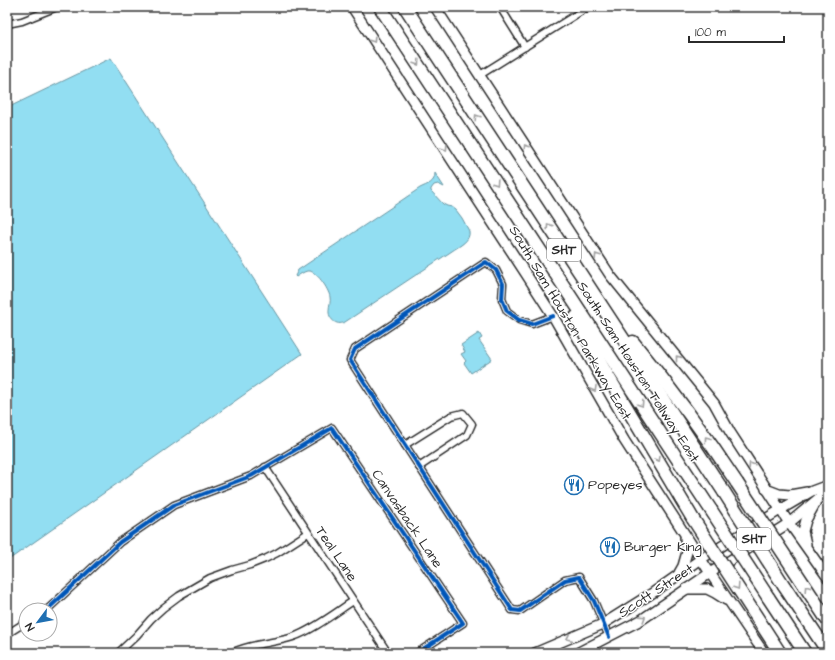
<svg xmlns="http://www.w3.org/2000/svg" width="835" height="660" font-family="'Architects Daughter',sans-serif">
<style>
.water{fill:#92def2;stroke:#6996a2}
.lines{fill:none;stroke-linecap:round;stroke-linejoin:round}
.street-casing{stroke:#2b2b2b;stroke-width:9}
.secondary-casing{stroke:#2b2b2b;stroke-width:12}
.highway-casing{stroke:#2b2b2b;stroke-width:15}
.street{stroke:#fff;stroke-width:6}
.secondary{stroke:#fff;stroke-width:9}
.highway{stroke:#fff;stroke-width:12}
.highway-bridge-casing{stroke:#2b2b2b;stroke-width:15;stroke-linecap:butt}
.highway-bridge{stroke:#fff;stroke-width:12}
.cycleway-casing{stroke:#fff;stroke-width:6}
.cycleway{stroke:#0057b8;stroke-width:4}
.oneway{stroke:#a0a0a0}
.labels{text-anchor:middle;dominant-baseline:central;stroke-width:3;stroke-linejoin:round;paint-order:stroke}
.shield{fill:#fff;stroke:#6b6b6b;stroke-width:1}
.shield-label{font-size:13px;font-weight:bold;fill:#2b2b2b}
.street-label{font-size:14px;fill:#2b2b2b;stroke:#fff}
.poi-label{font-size:14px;fill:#2b2b2b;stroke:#fff;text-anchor:start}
</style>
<rect width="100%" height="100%" fill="#fff"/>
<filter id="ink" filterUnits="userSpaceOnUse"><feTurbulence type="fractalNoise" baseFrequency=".025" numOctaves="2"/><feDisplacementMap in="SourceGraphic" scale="8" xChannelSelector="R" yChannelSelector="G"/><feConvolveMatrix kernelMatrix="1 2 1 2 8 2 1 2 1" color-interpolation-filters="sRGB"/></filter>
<g filter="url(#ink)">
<g class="water">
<polygon points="111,58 302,354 7,561 7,108"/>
<path d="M435 173 444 187 438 184 434 185 431 189V191L443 204 447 206 452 207 456 210 462 218 469 231C471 241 459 246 452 251L345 322C336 327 328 318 329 310 329 305 331 302 330 297 329 290 316 269 307 271 303 272 299 275 296 277L295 276 298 270 420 188C428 184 435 183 435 173Z"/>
<polygon points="479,333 482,338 479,340 492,359 471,373 464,363 466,361 461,354 465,352 461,345"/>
</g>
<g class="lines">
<defs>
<g id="street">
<polyline points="500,7 525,47"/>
<polyline points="7,24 22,21 57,7"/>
<polyline points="480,75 588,7"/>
<polyline points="553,316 532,324 519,320 507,311 502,299 503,284 496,270 486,262 355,349 350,360 512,610 520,611 565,580 579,577 594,601 609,637"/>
<polyline points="405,445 451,416 463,413 472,424 467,435 419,467"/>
<polyline points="265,467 388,653"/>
<polyline points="46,610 49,608 120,542 174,505 251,476 332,428 463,623 417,653"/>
<polyline points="7,634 26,622"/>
<polyline points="118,653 136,636 151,619 163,608 179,596 210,578 232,570 250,565 265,559 277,553 308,533"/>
<path d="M231 653C250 643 272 644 293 637 313 630 335 613 353 601"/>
</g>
<g id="secondary">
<polyline points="352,7 526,274 553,316 624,440 710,573 764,653"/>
<polyline points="435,7 610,275 714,403 730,432 789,523 828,578"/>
<polyline points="766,489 779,494 790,495 807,492"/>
<polyline points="806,544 803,531 806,520 815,504"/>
<polyline points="679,573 683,566 687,552 685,538"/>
<polyline points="686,589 707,589 715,593 726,600"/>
<polyline points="535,653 603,624 654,592 701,559 780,510 812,491 828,485"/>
<polyline points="577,653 641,620 710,573 789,523 819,498 826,486"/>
</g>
<g id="highway">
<polyline points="380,7 711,510"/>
<polyline points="405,7 724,492"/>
<polyline points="576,317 602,366 693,519"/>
<path d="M633 342C670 387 705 434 737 483"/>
<polyline points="784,586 828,652"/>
<polyline points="768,597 805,653"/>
</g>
</defs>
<use href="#street" class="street-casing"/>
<use href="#secondary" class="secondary-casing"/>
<use href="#highway" class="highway-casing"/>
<use href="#street" class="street"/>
<use href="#secondary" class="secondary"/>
<use href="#highway" class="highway"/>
<defs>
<g id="highway-bridge">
<polyline points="737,483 828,621"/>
<polyline points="724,492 784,586"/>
<polyline points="711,510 768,597"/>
<polyline points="693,519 780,653"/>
</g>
</defs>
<use href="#highway-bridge" class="highway-bridge-casing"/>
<use href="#highway-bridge" class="highway-bridge"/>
<defs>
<g id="cycleway">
<polyline points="553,316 532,324 519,320 507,311 502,299 503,284 496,270 486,262 355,349 350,360 512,610 520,611 565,580 579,577 594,601 609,637"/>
<polyline points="46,610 49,608 120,542 174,505 251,476 332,428 463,623 417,653"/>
</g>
</defs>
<use href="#cycleway" class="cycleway-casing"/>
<use href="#cycleway" class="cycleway"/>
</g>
<defs><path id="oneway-chevron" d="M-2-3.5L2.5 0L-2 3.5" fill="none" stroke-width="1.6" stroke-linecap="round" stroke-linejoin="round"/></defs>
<g class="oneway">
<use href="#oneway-chevron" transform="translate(373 40) rotate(57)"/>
<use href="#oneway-chevron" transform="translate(417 63) rotate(57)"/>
<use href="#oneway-chevron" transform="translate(477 117) rotate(-123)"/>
<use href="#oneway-chevron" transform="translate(526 147) rotate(-123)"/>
<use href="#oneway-chevron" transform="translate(445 148) rotate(57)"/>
<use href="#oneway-chevron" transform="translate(496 183) rotate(57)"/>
<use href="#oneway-chevron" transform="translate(549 226) rotate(-123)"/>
<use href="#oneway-chevron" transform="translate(597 256) rotate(-123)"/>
<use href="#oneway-chevron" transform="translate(678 358) rotate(-129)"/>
<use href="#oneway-chevron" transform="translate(594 389) rotate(60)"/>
<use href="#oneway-chevron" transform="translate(641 404) rotate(57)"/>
<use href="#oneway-chevron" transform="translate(707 439) rotate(-126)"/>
<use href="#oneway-chevron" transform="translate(658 459) rotate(59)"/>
<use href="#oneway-chevron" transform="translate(751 465) rotate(-123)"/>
<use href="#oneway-chevron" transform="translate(737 587) rotate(57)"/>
<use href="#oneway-chevron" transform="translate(807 588) rotate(-123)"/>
<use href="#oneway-chevron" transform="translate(643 618) rotate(-32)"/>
<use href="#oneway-chevron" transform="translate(569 638) rotate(156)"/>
</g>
</g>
<defs>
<symbol id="restaurant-ring" viewBox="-11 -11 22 22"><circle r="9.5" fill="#fff" stroke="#1f6fb2" stroke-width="1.5"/><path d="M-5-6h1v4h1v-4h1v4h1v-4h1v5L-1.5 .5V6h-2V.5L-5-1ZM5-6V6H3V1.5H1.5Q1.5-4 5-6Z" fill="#1f6fb2"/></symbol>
</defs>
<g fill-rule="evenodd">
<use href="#restaurant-ring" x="563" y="474" width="22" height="22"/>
<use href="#restaurant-ring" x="599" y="536" width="22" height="22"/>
</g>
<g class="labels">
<g class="shield">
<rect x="547" y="239" width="34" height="22" rx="3"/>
<rect x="737" y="528" width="34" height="22" rx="3"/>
</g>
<g class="shield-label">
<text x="564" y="250">SHT</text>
<text x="754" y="539">SHT</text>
</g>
<g class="street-label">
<text transform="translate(570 323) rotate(59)">South Sam Houston Parkway East</text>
<text transform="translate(638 372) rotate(57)">South Sam Houston Tollway East</text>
<text transform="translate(407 519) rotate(56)">Canvasback Lane</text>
<text transform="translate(336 554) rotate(56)">Teal Lane</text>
<text transform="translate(656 591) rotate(-33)">Scott Street</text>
</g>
<g class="poi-label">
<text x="588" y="485">Popeyes</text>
<text x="624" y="547">Burger King</text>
</g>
</g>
<rect width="835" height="660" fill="none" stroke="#fff" stroke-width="24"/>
<rect x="12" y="12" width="811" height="636" fill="none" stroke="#2b2b2b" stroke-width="1.5" filter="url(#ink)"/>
<g transform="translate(38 622) rotate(238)"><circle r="19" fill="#ffffff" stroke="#aaaaaa"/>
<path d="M0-3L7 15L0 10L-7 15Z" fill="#1f6fb2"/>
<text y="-6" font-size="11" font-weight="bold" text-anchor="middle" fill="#2b2b2b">N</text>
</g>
<path d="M689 36v6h95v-6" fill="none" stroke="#2b2b2b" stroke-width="2"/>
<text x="695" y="36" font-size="12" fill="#2b2b2b" stroke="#ffffff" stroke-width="3" paint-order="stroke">100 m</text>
</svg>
